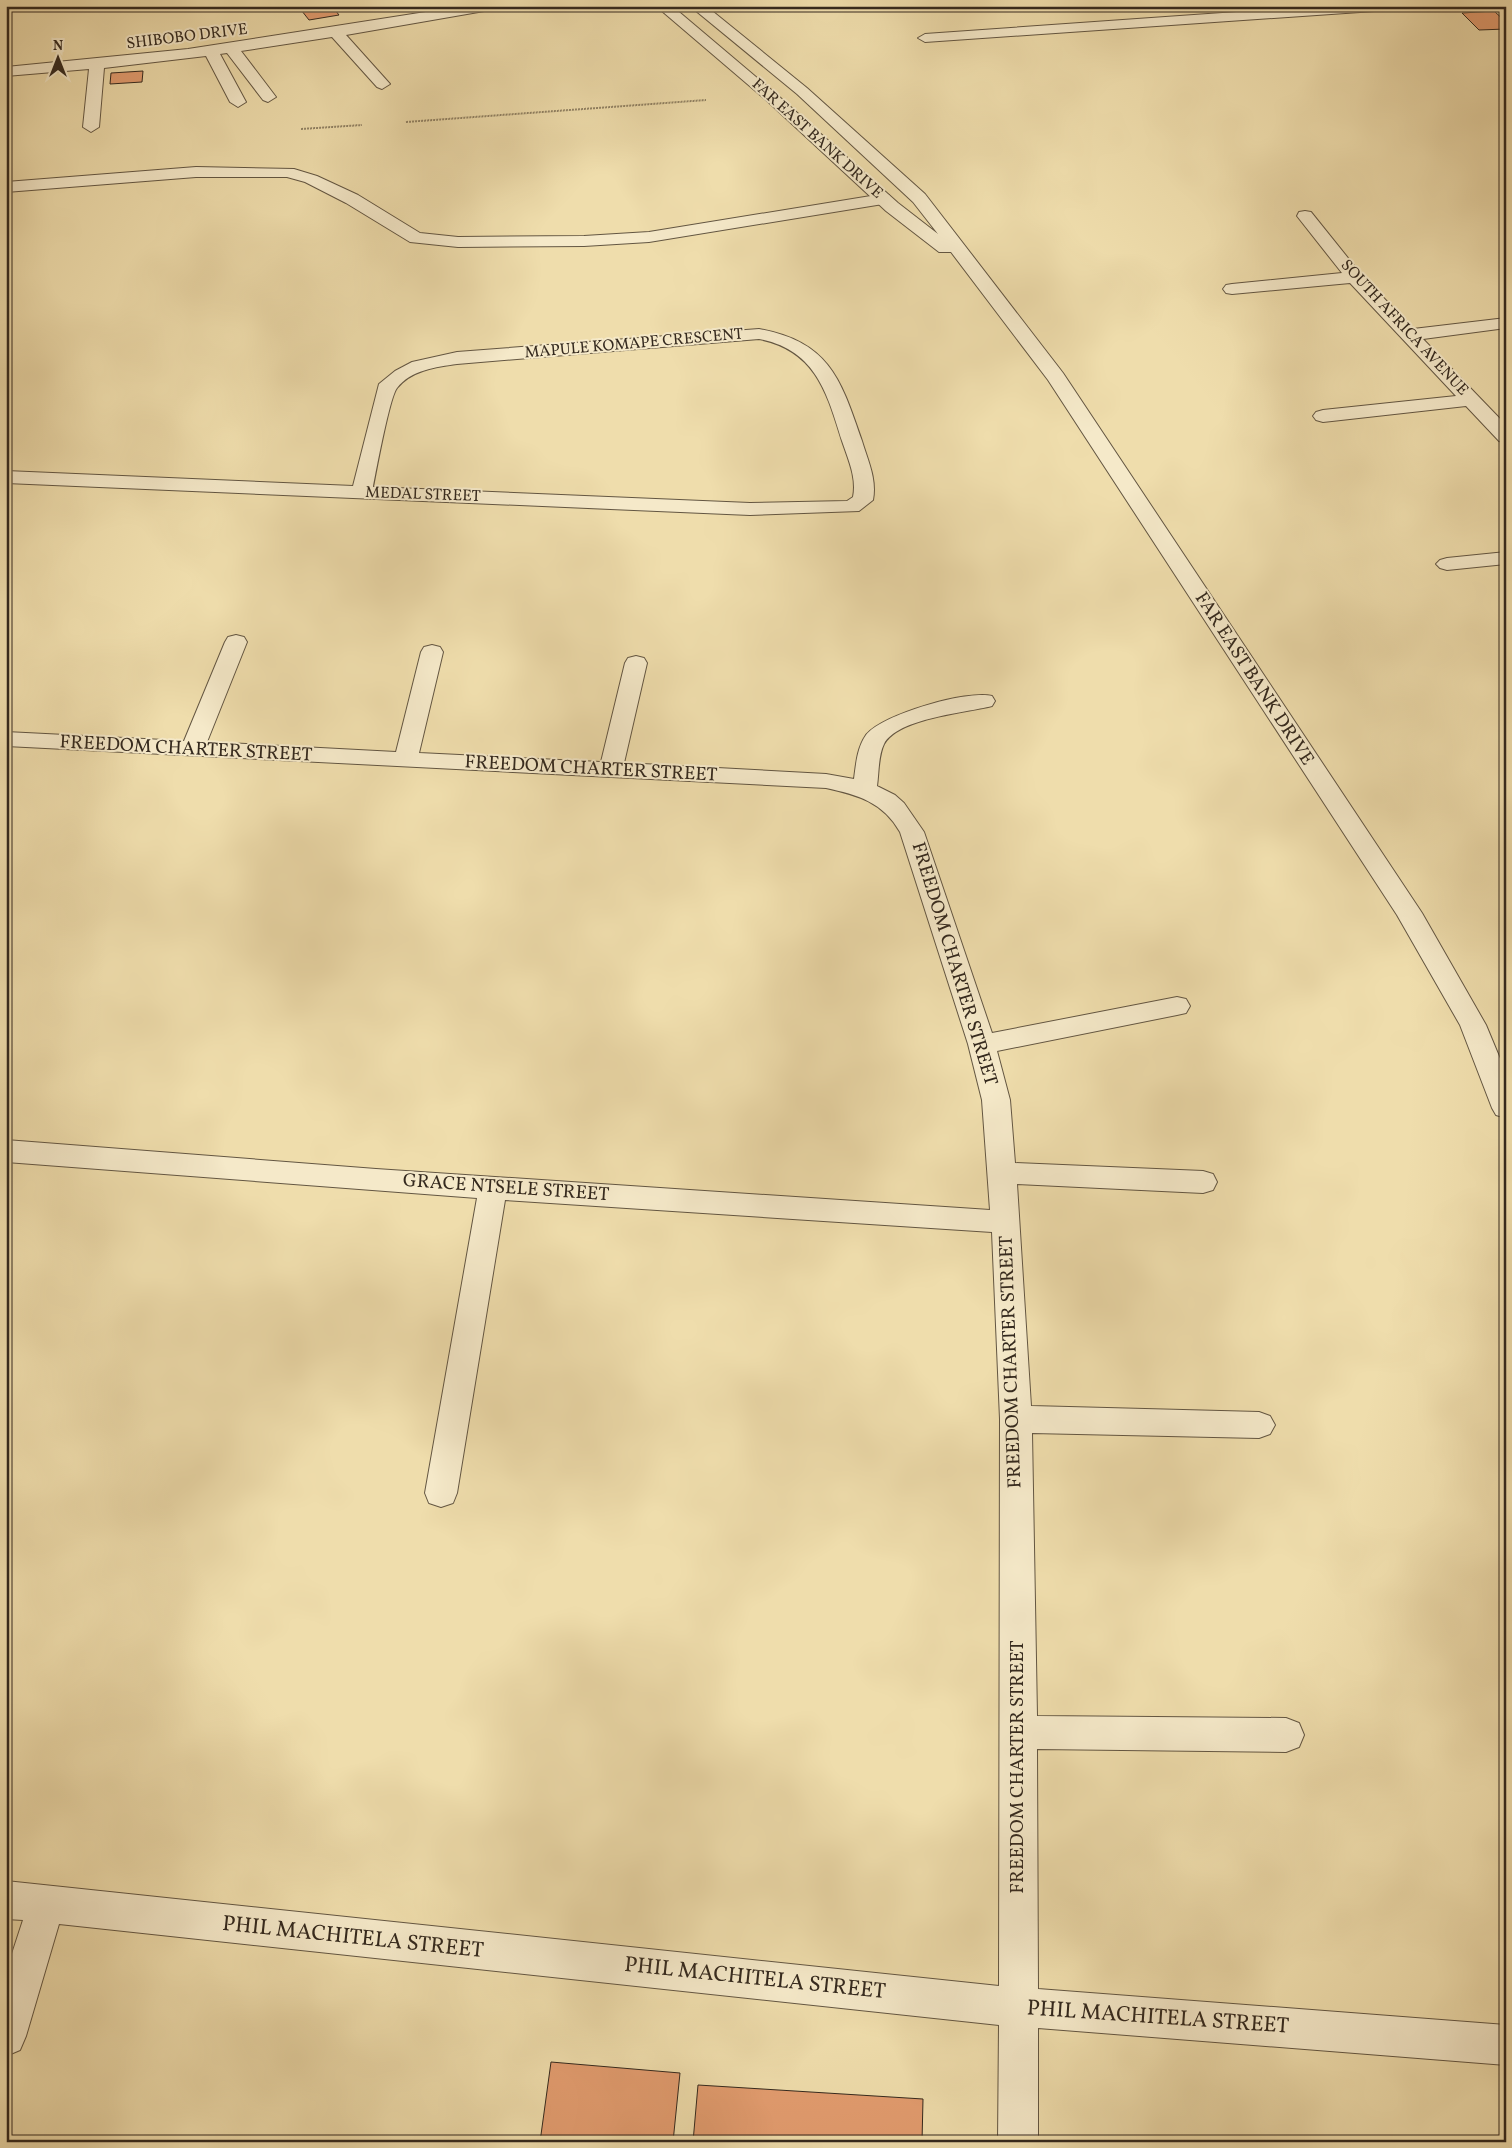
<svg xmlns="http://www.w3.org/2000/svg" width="1512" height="2148" font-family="Vollkorn,serif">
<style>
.building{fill:#e39d70;stroke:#34291e}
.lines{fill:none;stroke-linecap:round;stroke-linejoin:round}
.minor-casing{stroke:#635642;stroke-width:2}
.tertiary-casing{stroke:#635642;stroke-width:2}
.path{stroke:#34291e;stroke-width:2;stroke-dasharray:0.5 1;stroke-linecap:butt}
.minor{fill:#f5e9c9;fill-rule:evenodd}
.tertiary{fill:#f5e9c9;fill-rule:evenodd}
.labels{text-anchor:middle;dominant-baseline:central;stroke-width:4;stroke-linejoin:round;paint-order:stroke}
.far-street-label{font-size:16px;fill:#34291e;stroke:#f5e9c9}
.street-label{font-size:19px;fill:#34291e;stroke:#f5e9c9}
.near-street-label{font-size:22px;fill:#34291e;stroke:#f5e9c9}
</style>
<rect width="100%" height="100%" fill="#efddac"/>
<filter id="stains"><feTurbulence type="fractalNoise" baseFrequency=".004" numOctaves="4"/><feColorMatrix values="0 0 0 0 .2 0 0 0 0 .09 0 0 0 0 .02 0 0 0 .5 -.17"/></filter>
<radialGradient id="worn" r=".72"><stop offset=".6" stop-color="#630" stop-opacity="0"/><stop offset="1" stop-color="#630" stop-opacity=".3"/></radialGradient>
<g class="building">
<polygon points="298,6 332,6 339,15 309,20"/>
<polygon points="1494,11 1506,22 1506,29 1479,30 1462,13"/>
<polygon points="143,71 142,82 110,84 111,73"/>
<polygon points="551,2062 680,2073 673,2142 540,2142"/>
<polygon points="698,2085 923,2099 922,2142 693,2142"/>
</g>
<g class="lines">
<defs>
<g id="minor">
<polygon points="464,6 497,6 490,10 346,35 390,84 382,89 377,87 332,37 241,51 276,97 268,102 263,100 227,53 220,54 246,102 238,107 230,102 206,56 104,68 99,127 91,132 83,127 89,69 6,76 6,67 188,49"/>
<polygon points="1323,6 1396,6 1389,10 925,42 918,38 925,34"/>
<polygon points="196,167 294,169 317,176 358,195 420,233 458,237 584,236 649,232 883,194 889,195 891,199 889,203 883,204 649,242 584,246 458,247 410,242 346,203 305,182 287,177 196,177 6,192 6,182"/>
<polygon points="1305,211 1311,212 1360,273 1413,329 1506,318 1506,328 1423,339 1506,425 1506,443 1499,441 1466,406 1323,422 1316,420 1313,416 1316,412 1323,410 1456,396 1350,283 1232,294 1226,293 1223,289 1226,285 1232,284 1342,273 1297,216 1299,212"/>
<path d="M759 329C830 342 841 380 862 441 868 461 877 479 873 500L859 511 750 515 6 483V471L353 486 379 384 395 371 412 362 457 352ZM759 339C816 350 827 393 842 441 848 459 857 478 853 497L847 501 750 503 373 487C376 471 390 396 397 388 411 370 436 367 457 364Z"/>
<polygon points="1506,552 1506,564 1447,570 1440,568 1436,564 1440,560 1447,558"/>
<path d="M236 635 244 637 247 642 207 742 396 752 421 652 424 647 432 645 440 647 443 652 419 753 601 762 625 663 628 658 636 656 644 658 647 663 624 763 826 774 854 779C856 764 857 748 866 735 883 714 967 690 992 696L995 701 992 706C965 713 898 718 884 744 878 756 879 773 877 786L895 795 904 803 924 832 992 1033 1177 997 1186 999 1190 1006 1186 1013 1177 1015 997 1051 1010 1100 1015 1163 1203 1171 1213 1174 1217 1182 1213 1190 1203 1193 1017 1184 1031 1406 1259 1412 1270 1416 1275 1425 1270 1434 1259 1438 1032 1433 1037 1716 1286 1718 1299 1723 1304 1735 1299 1747 1286 1752 1037 1749 1038 1989 1506 2025V2065L1038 2028V2142H998L999 2025 59 1924 26 2036 20 2050 6 2056V1972L23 1920 6 1919V1881L999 1986 1000 1419 992 1232 505 1200 457 1493 453 1503 441 1507 429 1503 425 1493 477 1198 6 1162V1140L376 1169 990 1210 982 1100 968 1044 900 832C883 802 858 795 826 788L6 746V732L184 741 225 642 228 637Z"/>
</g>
<polygon id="tertiary" points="656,6 672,6 775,93 898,203 938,234 913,202 797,94 690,6 706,6 807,88 925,194 1063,373 1422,913 1486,1025 1506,1073 1506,1118 1496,1115 1492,1108 1460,1025 1397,915 1048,380 951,252 939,252 886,211 765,99"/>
</defs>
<use href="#minor" class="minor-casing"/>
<use href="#tertiary" class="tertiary-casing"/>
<g class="path">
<polyline points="406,122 706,100"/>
<polyline points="301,129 362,125"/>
</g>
<use href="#minor" class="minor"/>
<use href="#tertiary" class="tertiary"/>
</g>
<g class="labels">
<g class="far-street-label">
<text transform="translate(187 37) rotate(-7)">SHIBOBO DRIVE</text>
<text transform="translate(817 139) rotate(42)">FAR EAST BANK DRIVE</text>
<text transform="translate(1404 328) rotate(47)">SOUTH AFRICA AVENUE</text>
<text transform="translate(634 344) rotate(-5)">MAPULE KOMAPE CRESCENT</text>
<text transform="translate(423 495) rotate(2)">MEDAL STREET</text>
</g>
<g class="street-label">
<text transform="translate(1254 679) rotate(57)">FAR EAST BANK DRIVE</text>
<text transform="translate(186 749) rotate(3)">FREEDOM CHARTER STREET</text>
<text transform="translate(591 769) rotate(3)">FREEDOM CHARTER STREET</text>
<text transform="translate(954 964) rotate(73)">FREEDOM CHARTER STREET</text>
<text transform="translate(506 1188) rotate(4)">GRACE NTSELE STREET</text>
<text transform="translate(1011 1362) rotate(-92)">FREEDOM CHARTER STREET</text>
<text transform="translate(1018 1767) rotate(-90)">FREEDOM CHARTER STREET</text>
</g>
<g class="near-street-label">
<text transform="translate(353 1938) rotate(6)">PHIL MACHITELA STREET</text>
<text transform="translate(755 1979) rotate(6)">PHIL MACHITELA STREET</text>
<text transform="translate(1158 2018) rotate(4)">PHIL MACHITELA STREET</text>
</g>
</g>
<rect width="1512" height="2148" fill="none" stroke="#efddac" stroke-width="25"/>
<rect x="8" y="8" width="1497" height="2133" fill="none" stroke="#34291e" stroke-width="2.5"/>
<rect x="12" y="12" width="1487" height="2123" fill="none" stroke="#34291e"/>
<g transform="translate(58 58)" stroke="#f5e9c9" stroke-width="4" paint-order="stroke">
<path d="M0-4L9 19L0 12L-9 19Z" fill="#34291e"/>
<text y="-8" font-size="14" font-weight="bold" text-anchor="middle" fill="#34291e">N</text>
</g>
<rect width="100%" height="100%" filter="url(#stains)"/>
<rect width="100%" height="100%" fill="url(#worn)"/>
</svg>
